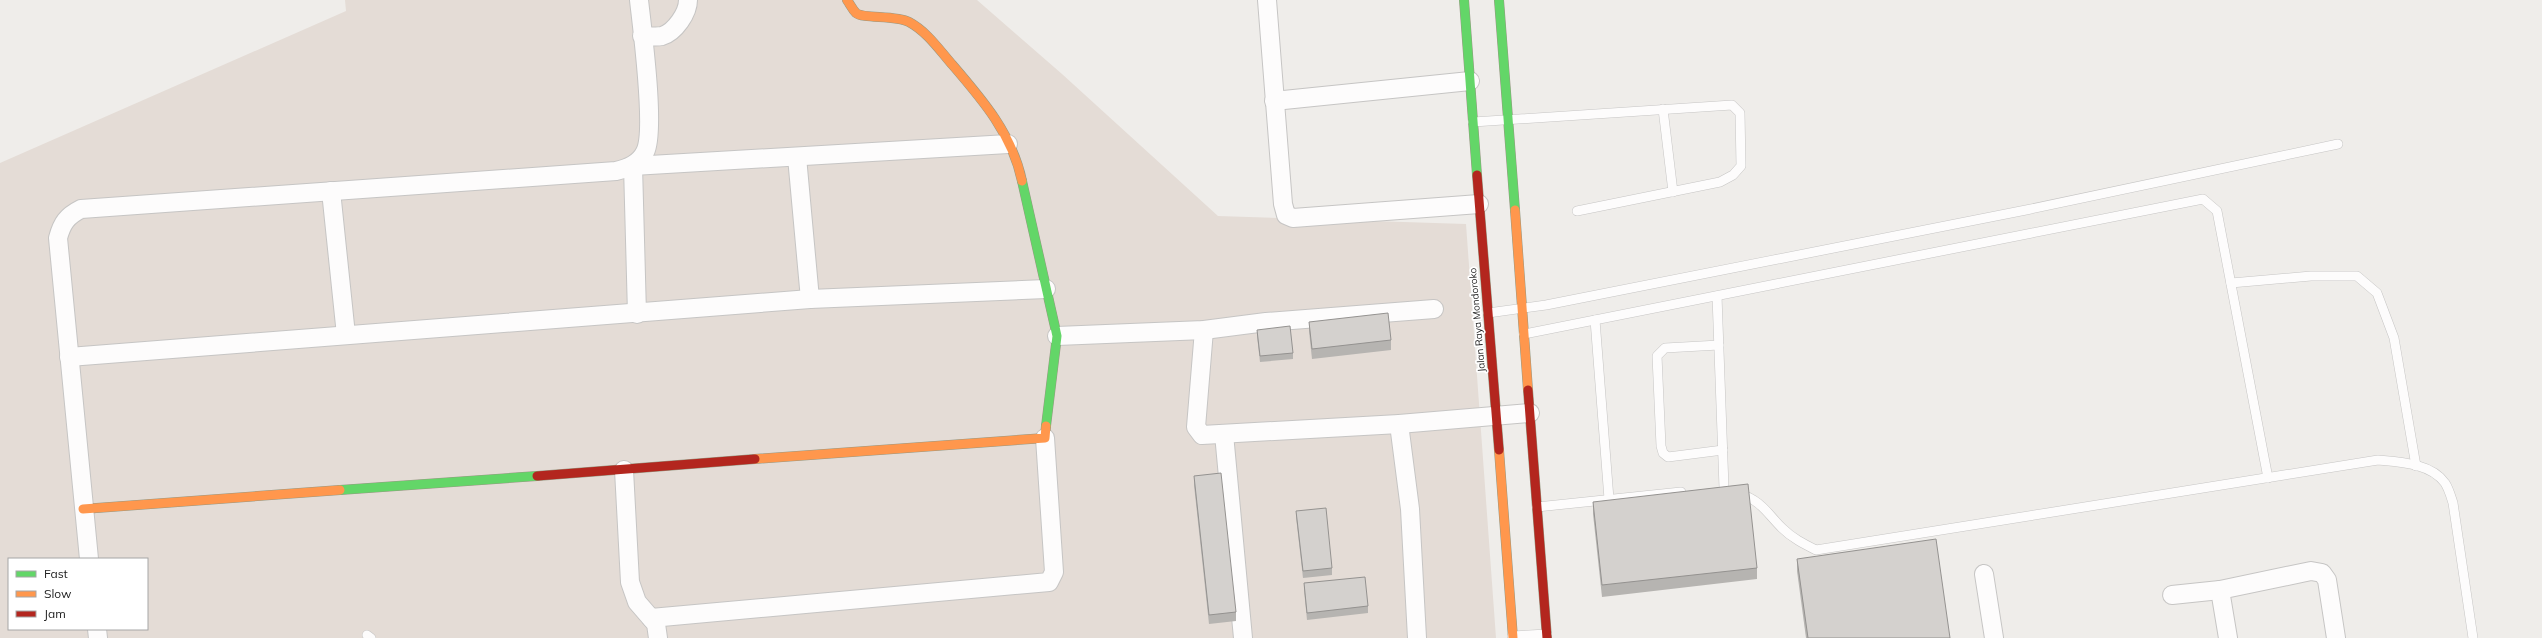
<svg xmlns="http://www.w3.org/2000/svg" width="2542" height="638" font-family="Mulish,sans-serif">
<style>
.military{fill:#e4dcd6;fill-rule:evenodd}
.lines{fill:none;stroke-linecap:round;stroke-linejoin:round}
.lane-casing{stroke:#c6c5c4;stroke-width:10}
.street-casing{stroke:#c6c5c4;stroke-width:20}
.fast-casing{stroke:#969882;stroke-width:10}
.slow-casing{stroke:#969882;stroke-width:10}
.jam-casing{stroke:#969882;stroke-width:10}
.lane{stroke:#fdfcfc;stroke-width:9}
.street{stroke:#fdfcfc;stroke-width:18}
.fast{stroke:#63d668;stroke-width:9}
.slow{stroke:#ff974d;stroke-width:9}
.jam{stroke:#b3261e;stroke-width:9}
.wall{fill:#b6b4b1}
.building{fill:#d4d1ce;stroke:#949290}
.labels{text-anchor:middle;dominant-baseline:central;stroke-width:3.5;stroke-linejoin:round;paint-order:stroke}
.street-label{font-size:10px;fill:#212121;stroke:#fff}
</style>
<rect width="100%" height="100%" fill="#efedea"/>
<path class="military" d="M345 0H977L1062 74 1218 216 1466 224 1496 638H0V163L346 11ZM9 559H147V629H9Z"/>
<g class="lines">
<defs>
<g id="lane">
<polyline points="1663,109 1673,192"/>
<polyline points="1473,122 1732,105 1740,113 1741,166 1733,175 1720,182 1577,211"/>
<polyline points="2231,283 2311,276 2357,276 2377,293 2394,338 2416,466"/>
<polyline points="1717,296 1724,488"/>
<polyline points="1488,313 1546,305 2026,210 2338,144"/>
<polyline points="1595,320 1609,499"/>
<polyline points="1524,334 2203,199 2217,211 2268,478"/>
<polyline points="1719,345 1665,348 1657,356 1661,446 1663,453 1668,457 1723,450"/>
<path d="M1738 493C1762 501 1766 512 1782 528 1792 538 1804 544 1816 550L2378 460C2399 462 2431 463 2445 483 2449 489 2451 497 2453 503L2473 638"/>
<polyline points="1537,507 1681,492"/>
<polyline points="367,635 371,638"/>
<polyline points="1512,636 1547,634"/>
</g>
<g id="street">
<polyline points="1267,0 1283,204 1286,215 1293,218 1479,204"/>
<path d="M642 36C648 36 656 37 662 36 675 32 688 13 688 0"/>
<polyline points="1274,101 1470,81"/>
<polyline points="797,157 810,299"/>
<polyline points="331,191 346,335"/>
<polyline points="637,314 633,166 1008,144"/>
<polyline points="1204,330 1196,427 1202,435 1399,424 1530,413"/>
<polyline points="1057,336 1204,330 1266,322 1434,309"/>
<polyline points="69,357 810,299 1046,289"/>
<polyline points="1399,424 1410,509 1417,638"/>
<polyline points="1224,434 1243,638"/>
<polyline points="624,470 630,582 637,602 656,624 658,638"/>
<path d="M89 559 58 238C62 223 67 216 81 209L616 171C628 168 639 164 645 152 656 131 642 28 639 0"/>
<polyline points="1984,574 1994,638"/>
<polyline points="2172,595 2220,590"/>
<polyline points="651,618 1049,582 1054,572 1045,438"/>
<polyline points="97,629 98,638"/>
<polyline points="2228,638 2220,590 2311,571 2322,573 2327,580 2336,638"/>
</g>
<g id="fast">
<polyline points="1464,0 1477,175"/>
<polyline points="1499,0 1515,210"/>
<polyline points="1022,181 1057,336 1046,426"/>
<polyline points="340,490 537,476"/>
</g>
<g id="slow">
<path d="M847 0C850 4 852 9 856 13 863 19 895 15 909 22 926 31 938 48 950 62 981 98 1012 133 1022 181"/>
<polyline points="1515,210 1528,390"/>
<polyline points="1499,450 1513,638"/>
<polyline points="755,459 1045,438 1046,426"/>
<polyline points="83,509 340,490"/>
</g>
<g id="jam">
<polyline points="1477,175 1499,450"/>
<polyline points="1528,390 1547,638"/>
<polyline points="537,476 755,459"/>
</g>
</defs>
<use href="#lane" class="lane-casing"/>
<use href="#street" class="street-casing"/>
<use href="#fast" class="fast-casing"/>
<use href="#slow" class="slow-casing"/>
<use href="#jam" class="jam-casing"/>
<use href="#lane" class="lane"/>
<use href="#street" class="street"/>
<use href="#fast" class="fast"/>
<use href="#slow" class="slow"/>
<use href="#jam" class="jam"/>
</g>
<g class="wall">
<polygon points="1309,322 1391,340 1391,350 1312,359 1309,331"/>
<polygon points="1257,330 1293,353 1293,359 1260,362 1257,336"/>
<polygon points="1194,476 1236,612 1236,621 1209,624 1194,485"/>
<polygon points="1593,502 1757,568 1757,579 1602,597 1593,514"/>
<polygon points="1296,511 1332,568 1332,575 1303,578 1296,517"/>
<polygon points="1797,559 1950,638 1806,638 1797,571"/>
<polygon points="1304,583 1368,606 1368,613 1307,620 1304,590"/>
</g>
<g class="building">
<polygon points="1388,313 1391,340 1312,349 1309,322"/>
<polygon points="1290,326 1293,353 1260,356 1257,330"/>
<polygon points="1221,473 1236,612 1209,615 1194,476"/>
<polygon points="1748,484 1757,568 1602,585 1593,502"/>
<polygon points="1326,508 1332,568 1303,571 1296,511"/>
<polygon points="1936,539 1950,638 1808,638 1797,559"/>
<polygon points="1365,577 1368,606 1307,613 1304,583"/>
</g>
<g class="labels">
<g class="street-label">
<text transform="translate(1477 320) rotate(-95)">Jalan Raya Mondoroko</text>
</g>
</g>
<rect x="8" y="558" width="140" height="72" fill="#ffffff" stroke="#a6a6a6"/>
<rect x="16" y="571" width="20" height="6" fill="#63d668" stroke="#a6a6a6"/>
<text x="44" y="578" font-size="12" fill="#212121">Fast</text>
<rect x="16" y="591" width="20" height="6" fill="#ff974d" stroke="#a6a6a6"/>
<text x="44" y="598" font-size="12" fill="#212121">Slow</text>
<rect x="16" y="611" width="20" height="6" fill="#b3261e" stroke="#a6a6a6"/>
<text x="44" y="618" font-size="12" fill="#212121">Jam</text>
</svg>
